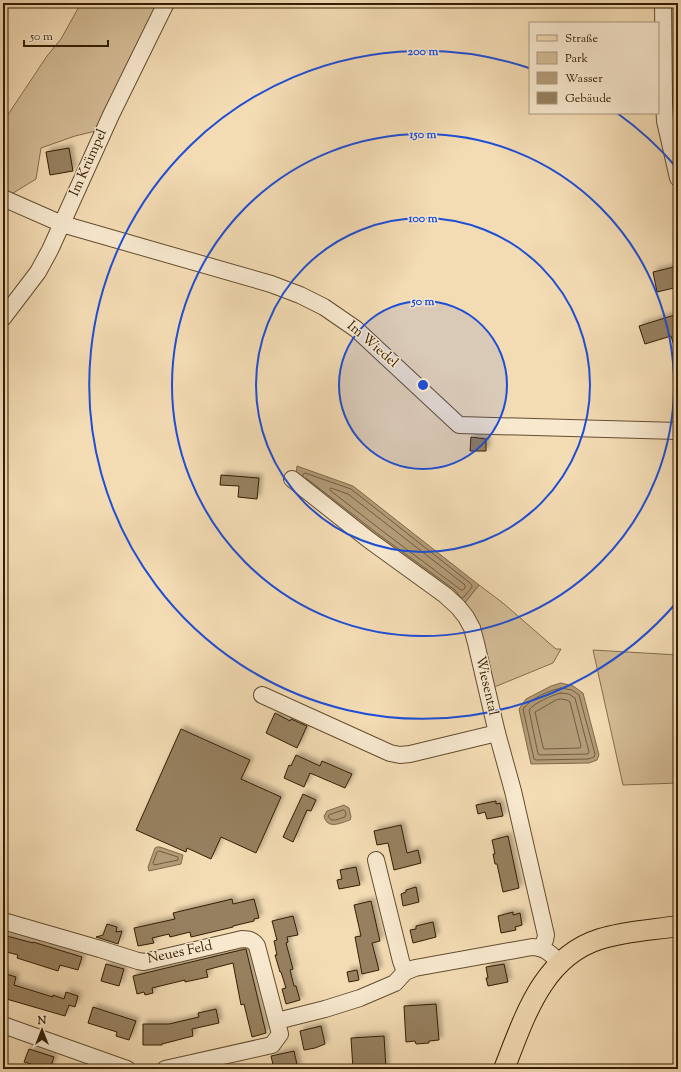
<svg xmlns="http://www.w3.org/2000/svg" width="681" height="1072" font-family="'Sorts Mill Goudy',serif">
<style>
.green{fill:#d3bb95;stroke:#846c4c}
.water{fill:#b29b77;stroke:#806949}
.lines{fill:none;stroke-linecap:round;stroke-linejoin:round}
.shore{stroke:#735c3d;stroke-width:1}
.building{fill:#97805f;stroke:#341e03;filter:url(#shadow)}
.minor-casing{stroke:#644d2f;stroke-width:18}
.major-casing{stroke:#341e03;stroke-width:22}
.minor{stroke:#f7e8ce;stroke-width:16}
.major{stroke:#f3dbb3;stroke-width:20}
.ring{fill:none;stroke:#1d4ed8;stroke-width:2}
.labels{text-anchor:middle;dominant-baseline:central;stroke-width:3;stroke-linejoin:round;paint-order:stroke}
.street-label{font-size:14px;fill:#341e03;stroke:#f7e8ce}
.centre{fill:#1d4ed8;stroke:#f7e8ce;stroke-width:2}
.ring-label{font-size:12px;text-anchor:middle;font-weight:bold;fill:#1d4ed8;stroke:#f7e8ce;stroke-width:3;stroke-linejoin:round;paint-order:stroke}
</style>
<defs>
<filter id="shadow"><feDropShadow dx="3.5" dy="-3.5" stdDeviation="2" flood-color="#0004"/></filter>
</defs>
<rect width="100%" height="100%" fill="#f3dbb3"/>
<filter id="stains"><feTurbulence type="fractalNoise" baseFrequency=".005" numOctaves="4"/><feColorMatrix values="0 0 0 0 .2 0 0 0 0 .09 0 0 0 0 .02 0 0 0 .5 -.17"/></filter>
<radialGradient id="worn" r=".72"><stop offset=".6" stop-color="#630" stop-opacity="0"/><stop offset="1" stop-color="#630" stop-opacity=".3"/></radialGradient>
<g class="green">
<polygon points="81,3 162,3 100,130 75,136 41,148 36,179 10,195 3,192 3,122 47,56 61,39"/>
<polygon points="479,585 503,603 556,649 561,649 553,663 492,688 463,605"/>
<polygon points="593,650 678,655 678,783 623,785"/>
</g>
<g class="water">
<polygon points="297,466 353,486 479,585 463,605 296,476"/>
<polygon points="561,683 573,686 583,693 599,755 597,760 589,763 531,764 519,709 526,699 551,686"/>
<path d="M344 805 349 808 351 817 350 820C341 823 327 830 324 816L327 811Z"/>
<polygon points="157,847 160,847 183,855 181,864 149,871 148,867 155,848"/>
</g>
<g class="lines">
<g class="shore">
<polyline points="303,477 303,474 305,473 351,489 470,583 472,585 472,587 464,597 461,598 455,590 378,534 306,478"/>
<polygon points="331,488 348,494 465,585 465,588 463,590 461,590 381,530 331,491 330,490"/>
<path d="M561 688 572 690 579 695 595 754 594 757 588 759 536 760 534 759 523 709C531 698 548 691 561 688Z"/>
<path d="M561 693 569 694 575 698 589 752 588 754 540 755 538 754 529 710C534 703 552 695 561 693Z"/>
<polygon points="561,699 567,700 570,702 581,746 580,748 544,749 543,747 535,712 556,700"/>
<path d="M344 810 346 813 345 817C340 818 331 824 328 816L329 815Z"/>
<polygon points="159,851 178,857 178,860 154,865 153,863 157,852"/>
</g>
</g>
<g class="building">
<polygon points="69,148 73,171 50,175 46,152"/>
<polygon points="678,266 678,287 657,292 653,272"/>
<polygon points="678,314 678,351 676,352 671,336 645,344 639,326"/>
<polygon points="471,437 486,439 486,451 470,451"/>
<polygon points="221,475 259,478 257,499 238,497 239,486 220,485"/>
<polygon points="275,713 290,721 291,719 307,726 297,748 266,733"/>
<polygon points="181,729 250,760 241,779 281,797 256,853 221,837 211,859 187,848 186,852 136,830"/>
<polygon points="296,755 320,766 322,761 352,774 345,788 310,773 304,787 284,778 289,765 291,766"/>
<polygon points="303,794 316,800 311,811 307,810 293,842 283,837"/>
<polygon points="496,801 496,804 500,803 503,816 487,819 485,812 478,814 476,805"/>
<polygon points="401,825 407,853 418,850 421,863 394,870 388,843 377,845 374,831"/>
<polygon points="508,836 519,888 503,892 497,864 495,864 493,854 495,854 492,840"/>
<polygon points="356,867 360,885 339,889 337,880 342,879 340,870"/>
<polygon points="416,887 419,902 403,906 401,894 406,892 406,890"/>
<polygon points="232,899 233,904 254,899 259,918 254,919 254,921 233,926 233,927 191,937 190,932 170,937 169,934 152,938 154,943 138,946 134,928 175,919 173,913"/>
<polygon points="371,901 380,941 372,943 379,970 362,974 355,937 361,936 354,905"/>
<polygon points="513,912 513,915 520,913 522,925 515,927 516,930 501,933 498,916"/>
<polygon points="293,916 298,935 287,937 288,942 286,943 293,969 290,970 294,986 296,986 300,1000 286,1004 282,989 286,988 281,972 280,972 275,955 277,955 274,941 277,940 272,921"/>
<polygon points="433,922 436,937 413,943 410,930 416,929 416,926"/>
<polygon points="107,924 117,927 116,932 122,931 118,944 96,937 103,935"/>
<polygon points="3,935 33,943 33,942 82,957 78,970 60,965 58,971 17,958 18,955 3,951"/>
<polygon points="245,949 246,949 266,1033 252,1037 244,1004 241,1005 233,963 206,970 208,977 185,982 185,980 152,988 153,993 145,995 144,992 137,994 133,976"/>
<polygon points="106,964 124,969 119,986 101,981"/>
<polygon points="504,964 508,982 488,986 486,978 488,978 486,967"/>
<polygon points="357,970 359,980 349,982 347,972"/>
<polygon points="3,973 16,977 14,985 53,997 53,995 64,999 66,992 78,996 75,1007 69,1005 65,1016 3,998"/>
<polygon points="436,1004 439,1040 429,1041 429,1043 416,1044 415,1041 406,1042 404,1006"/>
<polygon points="93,1007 136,1021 129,1040 116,1036 117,1032 88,1023"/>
<polygon points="216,1009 219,1023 192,1029 193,1036 162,1044 162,1045 143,1045 143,1024 169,1024 199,1017 198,1013"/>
<polygon points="321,1026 325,1044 315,1048 304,1050 300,1031"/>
<polygon points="384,1036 386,1069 353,1069 351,1038"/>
<polygon points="29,1049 54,1057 50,1069 37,1069 30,1067 31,1064 24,1062"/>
<polygon points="294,1051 298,1069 274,1069 271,1056"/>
</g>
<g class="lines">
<defs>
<g id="minor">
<polyline points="663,3 664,102 665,121 678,178"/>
<polyline points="3,198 62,224 271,284 300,295 324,307 356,329 459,425 678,431"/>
<polyline points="3,318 38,272 50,250 111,115 166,3"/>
<polyline points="292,479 369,540 445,595 458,607 466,617 472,628 476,643 497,733 513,791 546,935 545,940 541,948"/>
<polyline points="262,695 390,753 400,755 410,754 497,733"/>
<polyline points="376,860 401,961 405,972"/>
<path d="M3 921 100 949 138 961 144 962 242 939C249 939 253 940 257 946L280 1034 272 1045 165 1069"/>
<path d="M277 1021 325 1009 360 998 395 983 405 972 415 968 532 947C546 948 550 953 560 963"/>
<polyline points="3,1025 127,1069"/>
</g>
<path id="major" d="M504 1069C524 1019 542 957 600 939 625 931 652 930 678 926"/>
</defs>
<use href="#minor" class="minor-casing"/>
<use href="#major" class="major-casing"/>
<use href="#minor" class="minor"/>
<use href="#major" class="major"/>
</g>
<circle cx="423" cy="385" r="84" fill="#1d4ed8" fill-opacity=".12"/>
<g class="ring">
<circle cx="423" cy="385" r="84"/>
<circle cx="423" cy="385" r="167"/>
<circle cx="423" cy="385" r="251"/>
<path d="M677 602A334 334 0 1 1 529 68M617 113A334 334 0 0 1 677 168"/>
</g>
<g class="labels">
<g class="street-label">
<text transform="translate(89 163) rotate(-66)">Im Krümpel</text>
<text transform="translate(372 345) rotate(41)">Im Wiedel</text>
<text transform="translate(486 686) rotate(77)">Wiesental</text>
<text transform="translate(180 953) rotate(-12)">Neues Feld</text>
</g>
</g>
<circle cx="423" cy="385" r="6" class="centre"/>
<g class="ring-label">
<text x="423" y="55">200 m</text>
<text x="423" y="138">150 m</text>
<text x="423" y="222">100 m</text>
<text x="423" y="305">50 m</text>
</g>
<rect width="681" height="1072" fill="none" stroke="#f3dbb3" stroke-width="16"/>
<rect x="4" y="4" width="673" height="1064" fill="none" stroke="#341e03" stroke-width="2"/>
<rect x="8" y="8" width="665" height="1056" fill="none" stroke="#341e03"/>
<rect x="529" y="22" width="130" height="92" fill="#f7e8ce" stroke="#a9977d"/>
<rect x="537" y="35" width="20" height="6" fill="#f3dbb3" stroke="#a9977d"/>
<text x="565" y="42" font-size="12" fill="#341e03">Straße</text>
<rect x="537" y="52" width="20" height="12" fill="#d3bb95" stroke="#a9977d"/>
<text x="565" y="62" font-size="12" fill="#341e03">Park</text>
<rect x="537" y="72" width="20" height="12" fill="#b29b77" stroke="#a9977d"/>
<text x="565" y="82" font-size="12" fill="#341e03">Wasser</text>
<rect x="537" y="92" width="20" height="12" fill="#97805f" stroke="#a9977d"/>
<text x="565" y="102" font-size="12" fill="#341e03">Gebäude</text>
<g transform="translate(42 1030)" stroke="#f7e8ce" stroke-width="3" paint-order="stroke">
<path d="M0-3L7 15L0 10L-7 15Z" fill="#341e03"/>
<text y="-6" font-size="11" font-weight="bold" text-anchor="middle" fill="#341e03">N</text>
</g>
<path d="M24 40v6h84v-6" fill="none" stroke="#341e03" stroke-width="2"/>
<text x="30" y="40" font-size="12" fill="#341e03" stroke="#f7e8ce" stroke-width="3" paint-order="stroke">50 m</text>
<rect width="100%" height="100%" filter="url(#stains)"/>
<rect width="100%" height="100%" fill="url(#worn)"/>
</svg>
